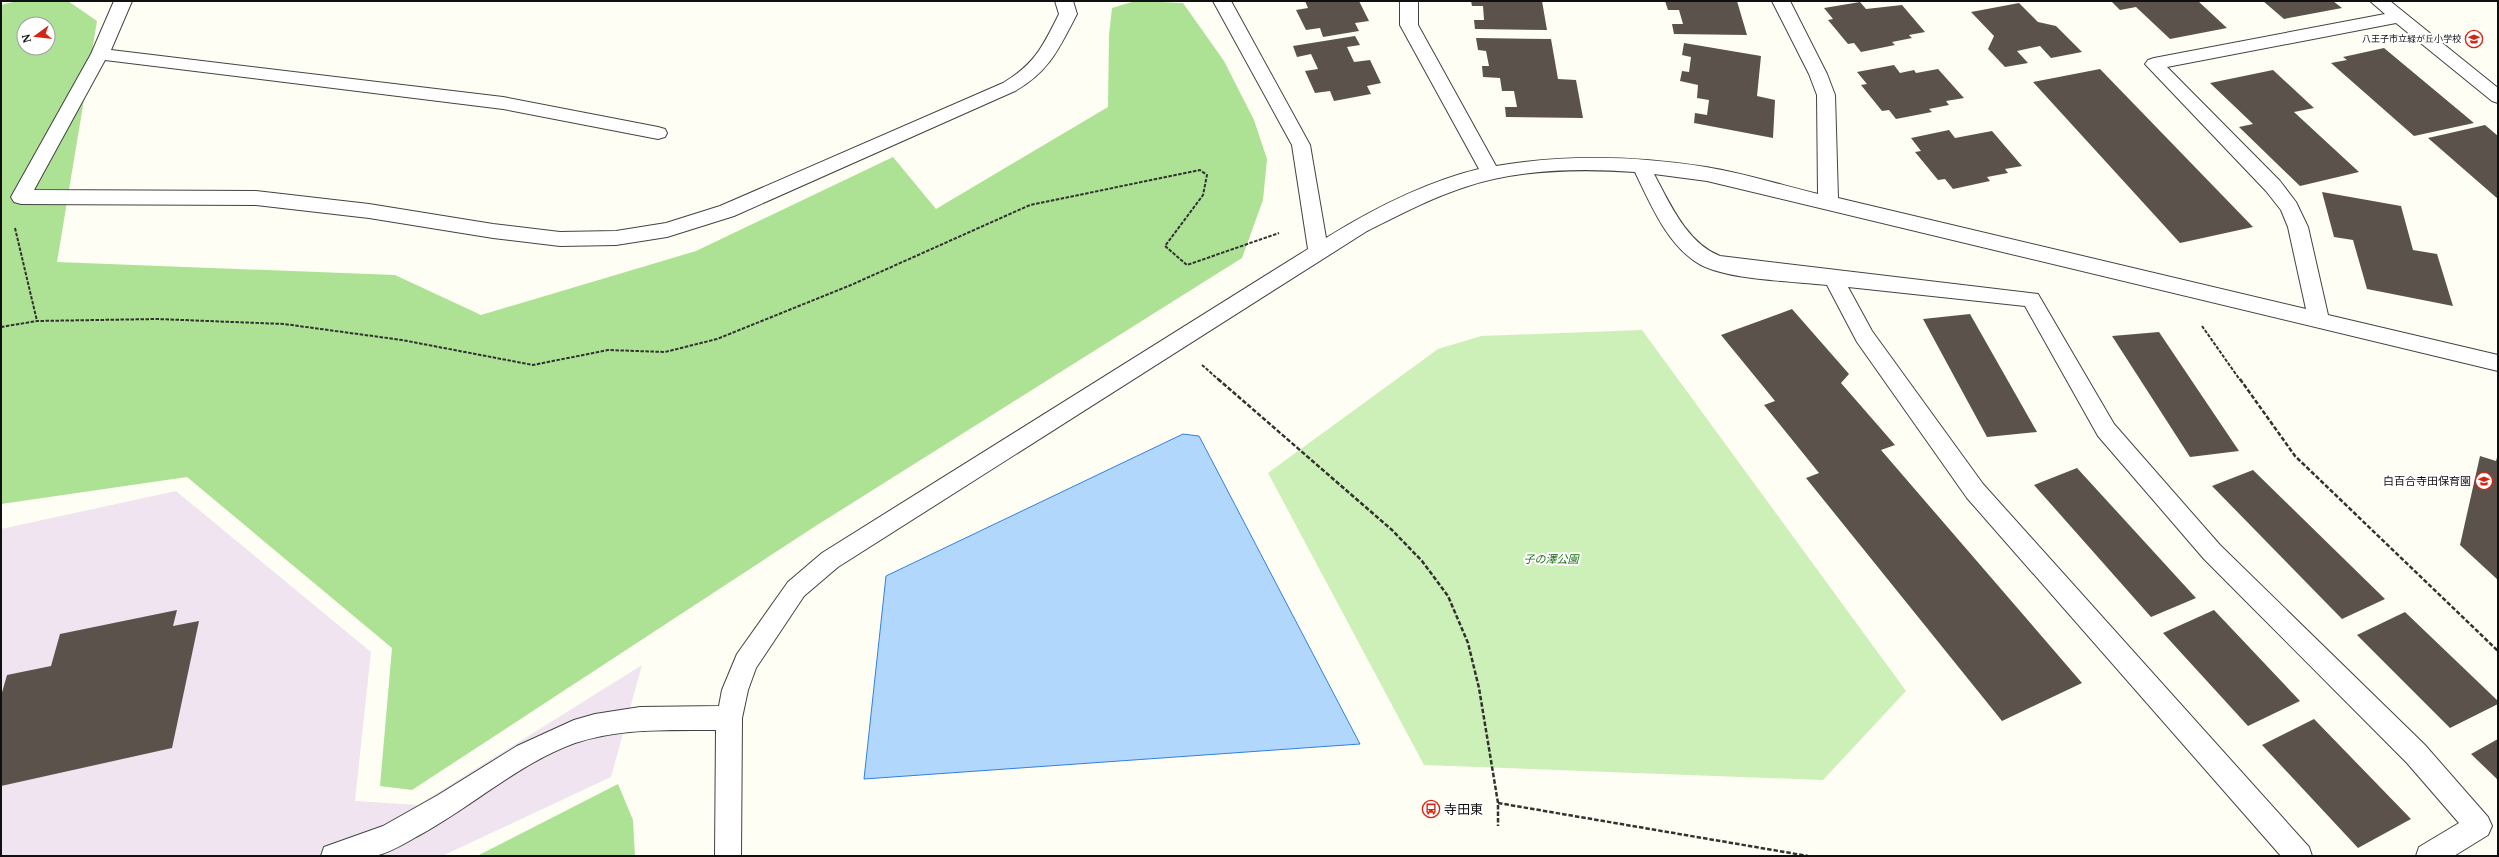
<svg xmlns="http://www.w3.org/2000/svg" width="2499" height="857" font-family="'PT Serif','Noto Sans JP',serif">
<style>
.industrial{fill:#efe4ef}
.green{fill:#cdefb8}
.forest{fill:#ade295;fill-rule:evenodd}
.water{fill:#b2d7fd;stroke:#3081dd}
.building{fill:#5b534b}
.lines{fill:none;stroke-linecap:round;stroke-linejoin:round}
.minor-casing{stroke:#434343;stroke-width:2}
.path-far1{stroke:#323232;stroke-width:2;stroke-dasharray:3.5 1.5;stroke-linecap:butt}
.path{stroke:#323232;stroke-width:2.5;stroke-dasharray:4.5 2;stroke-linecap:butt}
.minor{fill:#fff;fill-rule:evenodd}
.labels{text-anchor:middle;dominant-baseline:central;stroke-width:4;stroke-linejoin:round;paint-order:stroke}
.far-poi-label{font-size:9px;fill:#101010;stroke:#fff;text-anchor:end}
.poi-label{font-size:11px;fill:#101010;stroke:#fff;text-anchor:end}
.park-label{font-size:11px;font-style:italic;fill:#1e7217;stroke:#fff}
.near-poi-label{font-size:13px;fill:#101010;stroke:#fff;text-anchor:start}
</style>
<rect width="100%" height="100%" fill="#fffef4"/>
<polygon class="industrial" points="176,491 371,652 355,801 418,805 642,665 611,777 442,856 1,856 1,529"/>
<polygon class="green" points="1642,330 1906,691 1823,780 1424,765 1268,473 1438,349 1481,336"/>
<g class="forest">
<path d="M17 1H68L97 21 57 262 395 275 481 315 696 251 893 157 936 209 1108 107 1109 35 1112 8 1135 1 1183 3 1224 61 1254 120 1267 159 1263 200 1242 258 814 527 412 790 380 786 392 648 187 477 1 504V5ZM24 24H48V48H24Z"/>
<polygon points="618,784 633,820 635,856 477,856"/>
</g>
<polygon class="water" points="1183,434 1199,436 1360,744 864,779 886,576"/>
<g class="building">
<polygon points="1305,1 1359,1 1369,21 1355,23 1359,31 1323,37 1320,28 1306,30 1296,10 1308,8"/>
<polygon points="1471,1 1542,1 1547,30 1475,29 1474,20 1484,20 1483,6 1472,6"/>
<polygon points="1665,1 1737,1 1747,35 1674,34 1672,24 1683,24 1679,10 1668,10"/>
<polygon points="2111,1 2198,1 2227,28 2170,39 2136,7 2120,10"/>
<polygon points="2263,1 2333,1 2342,8 2284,19"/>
<polygon points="1860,2 1866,9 1902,5 1925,32 1909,35 1912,38 1892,42 1895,45 1861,52 1854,43 1848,44 1828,20 1833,19 1824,8"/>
<polygon points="2019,3 2038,22 2056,26 2082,52 2051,58 2040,46 2017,51 2028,63 2005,67 1988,49 1994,36 1971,12"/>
<polygon points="1355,36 1360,45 1347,47 1354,62 1370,60 1381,83 1367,86 1371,94 1334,101 1330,91 1315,93 1305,71 1318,69 1311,54 1297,57 1293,46"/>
<polygon points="1476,38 1551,39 1558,79 1576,80 1583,118 1506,117 1505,107 1517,107 1514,91 1502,91 1500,78 1483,77 1482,66 1489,66 1486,51 1478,50"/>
<polygon points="1684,43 1761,56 1757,96 1775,100 1773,138 1694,123 1695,113 1707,115 1709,100 1697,98 1698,85 1680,81 1682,71 1689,72 1691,57 1682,55"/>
<polygon points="2384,48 2474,123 2414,136 2331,63 2347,60 2343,57"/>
<polygon points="1894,65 1900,73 1914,70 1916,73 1938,69 1964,98 1946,101 1949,105 1929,109 1932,112 1896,119 1889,110 1882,111 1861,85 1867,84 1857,72"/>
<polygon points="2100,69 2253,227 2180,243 2033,82"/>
<polygon points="2273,70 2314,108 2294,112 2359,172 2300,186 2239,127 2253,124 2210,83"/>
<polygon points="2485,125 2498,136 2498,199 2428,138"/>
<polygon points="1949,130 1955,138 1992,131 2022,166 2005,169 2008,173 1987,177 1990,181 1953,189 1945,179 1938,180 1915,152 1921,151 1911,138"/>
<polygon points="2322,192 2401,206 2413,250 2437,254 2453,306 2367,289 2353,240 2334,237"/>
<polygon points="1792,309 1849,374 1841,383 1895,445 1881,450 2082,683 2002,721 1806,478 1819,473 1764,405 1775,401 1721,335"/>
<polygon points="1970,314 2037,432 1987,437 1923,319"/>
<polygon points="2159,332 2239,451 2190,457 2112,336"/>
<polygon points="2498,454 2498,580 2460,545 2480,456 2496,461"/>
<polygon points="2077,468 2196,598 2151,617 2034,485"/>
<polygon points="2253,470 2385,599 2342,619 2212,486"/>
<polygon points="177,610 173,626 199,621 172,748 1,786 1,696 7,675 51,666 60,634"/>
<polygon points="2214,610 2300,701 2248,726 2163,633"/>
<polygon points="2405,612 2498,701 2498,704 2450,728 2357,635"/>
<polygon points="2314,719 2411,819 2358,848 2262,745"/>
<polygon points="2498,739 2498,780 2471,754"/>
</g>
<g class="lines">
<defs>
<g id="minor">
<path d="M114 1H132L111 50 503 97 658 127 665 129 667 133 665 137 658 139 503 109 105 60 34 190 256 191 369 204 493 224 560 232 616 231 666 223 720 206 1003 83C1035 64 1043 46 1059 14L1055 1H1073L1077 14C1059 48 1050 71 1015 91L734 216 667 237 616 245 560 246 493 238 369 218 256 205 21 204 14 202 11 197 91 54Z"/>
<path d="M1213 1H1231L1310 145 1326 238C1373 209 1425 182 1479 169L1400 25V1H1418V25L1496 166C1566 154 1636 156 1706 167 1743 173 1781 185 1818 194L1817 95 1809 74 1772 1H1790L1827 74 1835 95 1838 198 2306 309 2288 227 2281 210 2266 191 2145 64 2148 60 2154 58 2385 14 2370 1H2390L2498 88V103L2492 101 2396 23 2167 67 2280 181 2296 202 2308 227 2328 315 2498 355V371L1707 181 1654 174C1670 204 1687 243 1720 256L2038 294 2114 424 2220 545 2425 745 2488 817 2492 826 2488 835 2454 856H2416L2419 847 2459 823 2407 763 2204 559 2098 436 2025 306 1848 287 1872 331 1983 484 2309 847 2312 856H2281L1967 498 1857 342 1827 285C1793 281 1730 280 1701 265 1668 247 1651 205 1635 172 1579 168 1518 169 1465 187 1431 198 1399 215 1367 231L838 567 804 596 756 668 748 690 742 718 741 856H715L716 730C669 730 620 728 575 743 519 763 469 809 416 837 404 844 389 853 375 856 358 857 338 856 321 856L324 847 383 826 438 795 517 746 574 720 595 714 640 707 719 706 722 690 737 654 788 582 822 553 1308 249 1292 145Z"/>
</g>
</defs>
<use href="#minor" class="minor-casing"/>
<g class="path-far1">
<polyline points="15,228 37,321"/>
<polyline points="2202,326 2240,380"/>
<polyline points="1,327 37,321 157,319 284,324 402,340 533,365 608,350 665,352 717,339 851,285 1030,205 1200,170 1207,175 1203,195 1165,246 1187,265 1279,233"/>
<polyline points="1202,365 1219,380"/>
</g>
<g class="path">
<polyline points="1218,379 1392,530 1422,561 1448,596 1468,643 1479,688 1498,803 1498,826"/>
<polyline points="2240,379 2295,456 2498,651"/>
<polyline points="1498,803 1808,856"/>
</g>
<use href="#minor" class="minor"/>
</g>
<defs>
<symbol id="school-ring" viewBox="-11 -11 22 22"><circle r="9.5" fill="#fff" stroke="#d32616" stroke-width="1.5"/><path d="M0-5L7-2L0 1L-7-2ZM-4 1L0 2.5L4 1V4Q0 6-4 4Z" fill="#d32616"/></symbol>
<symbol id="bus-ring" viewBox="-11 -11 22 22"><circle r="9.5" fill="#fff" stroke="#d32616" stroke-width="1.5"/><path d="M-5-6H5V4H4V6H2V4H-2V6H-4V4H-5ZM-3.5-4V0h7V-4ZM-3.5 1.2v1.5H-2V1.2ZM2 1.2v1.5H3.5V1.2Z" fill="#d32616"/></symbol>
</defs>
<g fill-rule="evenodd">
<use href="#school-ring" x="2464" y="29" width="20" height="20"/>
<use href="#school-ring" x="2474" y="471" width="20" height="20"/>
<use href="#bus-ring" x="1421" y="799" width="20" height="20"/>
</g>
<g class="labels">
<g class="far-poi-label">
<text x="2461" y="39">八王子市立緑が丘小学校</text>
</g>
<g class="poi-label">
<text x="2471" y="481">白百合寺田保育園</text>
</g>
<g class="park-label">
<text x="1551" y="559">子の澤公園</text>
</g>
<g class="near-poi-label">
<text x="1444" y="809">寺田東</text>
</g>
</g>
<rect width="2499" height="857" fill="none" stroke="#101010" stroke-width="4"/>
<g transform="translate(36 36) rotate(255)"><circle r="19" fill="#ffffff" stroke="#9f9f9f"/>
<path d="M0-3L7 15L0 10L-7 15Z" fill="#d32616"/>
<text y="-6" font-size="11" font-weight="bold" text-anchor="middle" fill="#101010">N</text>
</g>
</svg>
